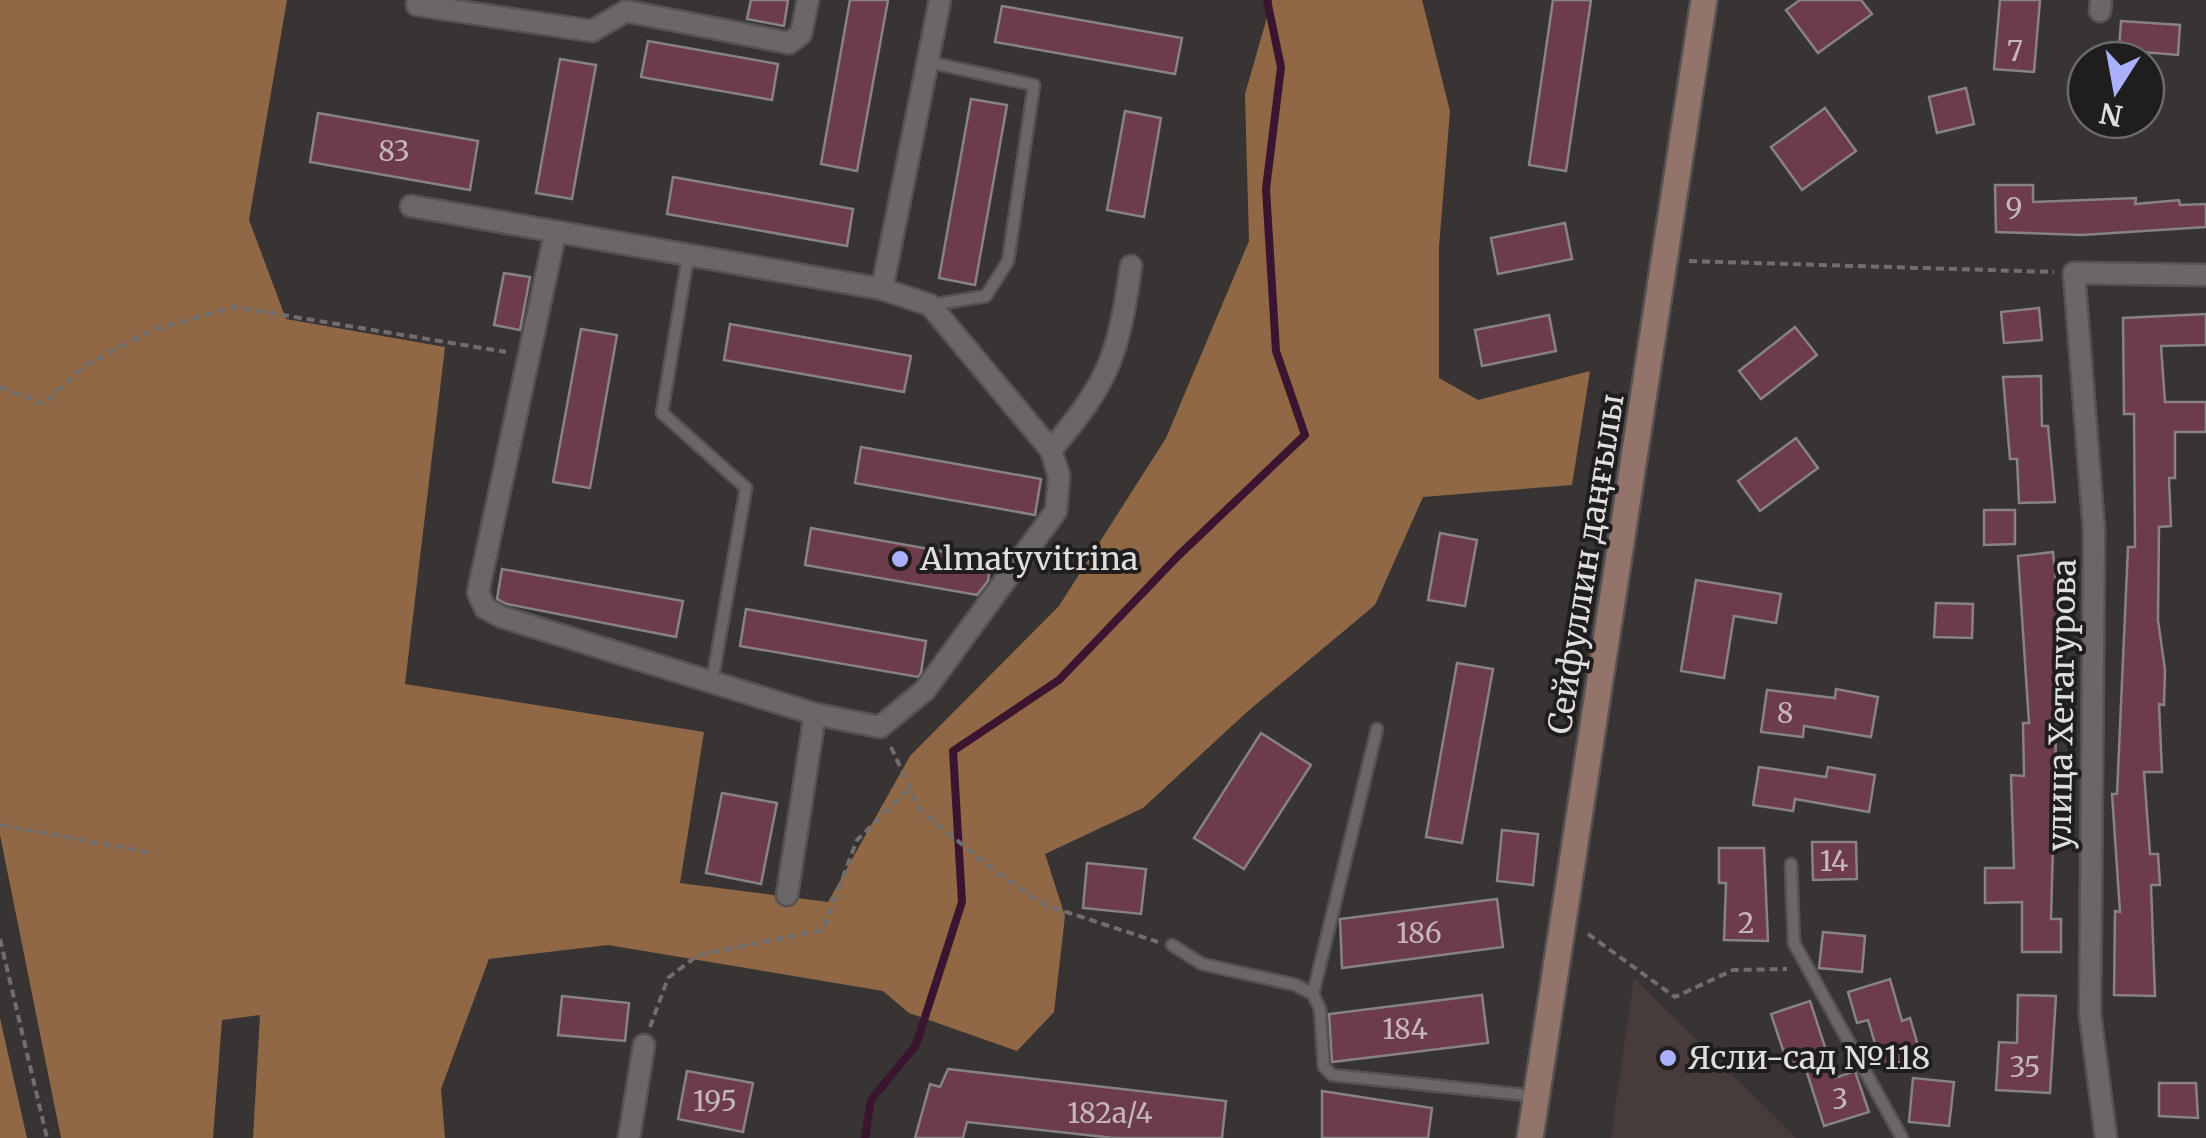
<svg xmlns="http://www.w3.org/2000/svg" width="2206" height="1138" font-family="Merriweather,serif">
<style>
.built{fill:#473c3b}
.forest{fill:#906845}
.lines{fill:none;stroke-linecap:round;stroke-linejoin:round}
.stream{stroke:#3b142f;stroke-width:8}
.building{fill:#6d3c4b;stroke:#878283;stroke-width:2.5}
.lane-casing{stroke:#565252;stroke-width:15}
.street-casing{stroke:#565252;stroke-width:25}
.secondary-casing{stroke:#565252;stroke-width:30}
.path{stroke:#726e6e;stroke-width:4;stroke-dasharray:8 5;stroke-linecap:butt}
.lane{stroke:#6c6767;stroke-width:10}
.street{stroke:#6c6767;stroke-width:20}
.secondary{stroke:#92746a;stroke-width:25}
.poi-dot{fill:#aab0fb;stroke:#1f1d1d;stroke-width:4}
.labels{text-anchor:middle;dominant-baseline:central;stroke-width:8;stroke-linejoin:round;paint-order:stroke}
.number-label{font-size:28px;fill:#c4b6b9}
.poi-label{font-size:32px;fill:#e1dede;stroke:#1f1d1d;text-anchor:start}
.street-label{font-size:32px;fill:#e1dede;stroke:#1f1d1d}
</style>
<rect width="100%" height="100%" fill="#393434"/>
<polygon class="built" points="1634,978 1796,1138 1611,1138"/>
<g class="forest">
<polygon points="0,0 287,0 249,220 286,319 445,347 405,684 704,732 680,883 828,902 910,756 1059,606 1166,438 1249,241 1245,94 1272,0 1422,0 1450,111 1439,247 1439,378 1478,400 1590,371 1572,485 1423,497 1375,605 1248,711 1143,808 1045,854 1065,916 1054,1012 1017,1051 909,1013 883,991 608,945 489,959 441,1089 445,1138 253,1138 260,1015 222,1020 213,1138 61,1138 0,835"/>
<polygon points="0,1018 27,1138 0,1138"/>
</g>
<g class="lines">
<polyline class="stream" points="865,1138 871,1100 916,1045 962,902 953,751 1059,680 1178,556 1305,435 1276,351 1266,189 1281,67 1267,0"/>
</g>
<g class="building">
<polygon points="751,0 788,0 784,26 747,19"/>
<polygon points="850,0 888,0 857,171 821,164"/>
<polygon points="1553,0 1591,0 1566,171 1529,165"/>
<polygon points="1800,0 1861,0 1872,14 1818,53 1786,10"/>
<polygon points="2000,0 2040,0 2034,72 1994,69"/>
<polygon points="1002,6 1182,38 1175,74 995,42"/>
<polygon points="2121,21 2180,25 2178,55 2119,50"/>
<polygon points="648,41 778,64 772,100 641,77"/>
<polygon points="560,59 596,65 572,199 536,193"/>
<polygon points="1966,88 1974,124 1937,133 1929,97"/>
<polygon points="971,99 1007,105 975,285 939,278"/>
<polygon points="1825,108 1856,151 1802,190 1771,147"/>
<polygon points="1125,111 1161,118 1144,217 1107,210"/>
<polygon points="318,113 478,141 470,190 310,162"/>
<polygon points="673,177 853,209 847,246 667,214"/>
<polygon points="1995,185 2033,185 2033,202 2136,198 2135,204 2179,200 2180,205 2206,204 2206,227 2082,235 1996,232"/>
<polygon points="1565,223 1572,259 1498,274 1491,238"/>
<polygon points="504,273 530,277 520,330 494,325"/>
<polygon points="2039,308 2042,340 2004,343 2001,312"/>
<polygon points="2206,314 2206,345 2161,346 2165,402 2206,402 2206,432 2175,432 2175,478 2169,478 2171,526 2159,527 2158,620 2165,670 2164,705 2159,704 2162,772 2144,772 2150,854 2158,854 2160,885 2151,885 2155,996 2114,995 2115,911 2120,912 2112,794 2117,794 2128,547 2135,547 2134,414 2124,414 2123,318"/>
<polygon points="1549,315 1556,351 1482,366 1475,330"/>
<polygon points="730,324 911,356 904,392 724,360"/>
<polygon points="1795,327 1817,355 1761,399 1739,371"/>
<polygon points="581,329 617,335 590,488 553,482"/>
<polygon points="2041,376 2042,426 2048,426 2055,502 2019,503 2017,459 2010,459 2003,377"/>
<polygon points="1796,438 1818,468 1760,511 1738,481"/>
<polygon points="861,447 1041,479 1035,515 855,483"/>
<polygon points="1984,510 2015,510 2015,544 1984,545"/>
<polygon points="811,528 991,560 988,581 977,595 805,565"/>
<polygon points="1440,533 1477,540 1465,606 1428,600"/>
<polygon points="2053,552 2062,644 2058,645 2060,698 2057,698 2051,919 2061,919 2061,952 2022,952 2022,902 1985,903 1985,868 2014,868 2011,775 2024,776 2023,723 2029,723 2018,556"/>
<polygon points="502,569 683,601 676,637 507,604 497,599"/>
<polygon points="1696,580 1781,594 1776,623 1734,616 1724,678 1681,671"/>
<polygon points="1936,603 1973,604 1972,638 1934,637"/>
<polygon points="746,609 926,641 921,673 918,677 740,646"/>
<polygon points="1457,663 1493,669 1462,843 1426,837"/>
<polygon points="1836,689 1878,697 1871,737 1804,726 1803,737 1761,732 1767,690 1835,698"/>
<polygon points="1261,733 1311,765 1244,869 1194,838"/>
<polygon points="1759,767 1826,777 1828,767 1875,775 1869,812 1795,799 1793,811 1753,805"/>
<polygon points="722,793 777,803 761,884 706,873"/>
<polygon points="1502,830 1538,834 1533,885 1497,881"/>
<polygon points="1812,842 1856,842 1857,879 1813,880"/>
<polygon points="1719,848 1764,848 1768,941 1724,940 1726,883 1719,883"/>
<polygon points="1087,863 1146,869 1141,914 1083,908"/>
<polygon points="1497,899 1503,947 1342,968 1340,919"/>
<polygon points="1823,932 1865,936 1862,972 1819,968"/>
<polygon points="1890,979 1902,1021 1910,1018 1921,1056 1882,1067 1868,1020 1857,1023 1848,992"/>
<polygon points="1482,995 1488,1043 1332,1062 1329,1014"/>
<polygon points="2018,995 2056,996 2050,1093 1996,1090 1999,1042 2017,1043"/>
<polygon points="562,996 629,1003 625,1041 558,1035"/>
<polygon points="1810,1001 1835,1078 1855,1071 1869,1112 1824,1126 1803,1060 1788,1065 1771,1014"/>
<polygon points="948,1069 1226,1101 1222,1138 1114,1138 967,1122 963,1138 915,1138 930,1084 940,1087"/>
<polygon points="687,1071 753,1083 743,1132 678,1119"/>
<polygon points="1913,1078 1954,1082 1949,1126 1909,1122"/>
<polygon points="2159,1083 2196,1083 2198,1118 2159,1116"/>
<polygon points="1322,1091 1432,1108 1428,1138 1322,1138"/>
</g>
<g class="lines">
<defs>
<g id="lane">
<polyline points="928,62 1034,85 1008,261 986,296 931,305"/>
<polyline points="688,256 662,413 746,488 712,682"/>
<polyline points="1791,864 1794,943 1902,1138"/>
<polyline points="1172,945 1202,964 1296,985 1313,994 1320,1009 1324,1067 1332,1075 1535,1096"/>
<polyline points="1313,994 1377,729"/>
</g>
<g id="street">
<polyline points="417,5 592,31 626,11 789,43 801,34 808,0"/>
<polyline points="2100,11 2101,0"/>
<polyline points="411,206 882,289 930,305 1051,450 1059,476 1056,511 925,690 880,727 815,714"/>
<polyline points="555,234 478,592 485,608 502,617 815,714 787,895"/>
<polyline points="882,289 940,0"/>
<path d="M1051 450C1110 380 1118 356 1131 266"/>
<polyline points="629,1138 644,1045"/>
<polyline points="2106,1138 2090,1014 2094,530 2074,273 2206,275"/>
</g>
<polyline id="secondary" points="1530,1138 1704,0"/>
</defs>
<use href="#lane" class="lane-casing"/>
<use href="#street" class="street-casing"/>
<use href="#secondary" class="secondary-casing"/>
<g class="path">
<polyline points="1689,261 2054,272"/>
<polyline points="0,387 44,404 84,366 153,330 234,307 506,352"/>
<polyline points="891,747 920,810 996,872 1045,905 1158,942"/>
<polyline points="0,825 147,852"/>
<polyline points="1588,934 1675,997 1733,970 1787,969"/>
<polyline points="0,939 47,1138"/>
<polyline points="650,1027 668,978 698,955 823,930 857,840 911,787"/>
</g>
<use href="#lane" class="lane"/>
<use href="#street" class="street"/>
<use href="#secondary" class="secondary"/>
</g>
<g class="poi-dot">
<circle cx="900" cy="559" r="10"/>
<circle cx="1668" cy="1058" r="10"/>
</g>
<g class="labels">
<g class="number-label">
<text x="2015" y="51">7</text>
<text x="394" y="151">83</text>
<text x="2014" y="208">9</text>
<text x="1785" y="713">8</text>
<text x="1834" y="861">14</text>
<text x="1746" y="923">2</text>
<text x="1419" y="933">186</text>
<text x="1405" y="1029">184</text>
<text x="2025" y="1067">35</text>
<text x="1840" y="1099">3</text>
<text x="715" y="1101">195</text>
<text x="1110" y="1113">182а/4</text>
</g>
<g class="poi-label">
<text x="920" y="559">Almatyvitrina</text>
<text x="1688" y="1058">Ясли-сад №118</text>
</g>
<g class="street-label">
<text transform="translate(1586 564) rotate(-81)">Сейфуллин даңғылы</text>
<text transform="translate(2062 705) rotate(-89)">улица Хетагурова</text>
</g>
</g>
<g transform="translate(2116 90) rotate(191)"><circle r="48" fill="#1f1d1d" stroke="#6d6a6a" stroke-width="2.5"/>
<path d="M0-8L18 38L0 25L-18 38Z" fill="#aab0fb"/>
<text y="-15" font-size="28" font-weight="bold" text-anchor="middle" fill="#e1dede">N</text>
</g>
</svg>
